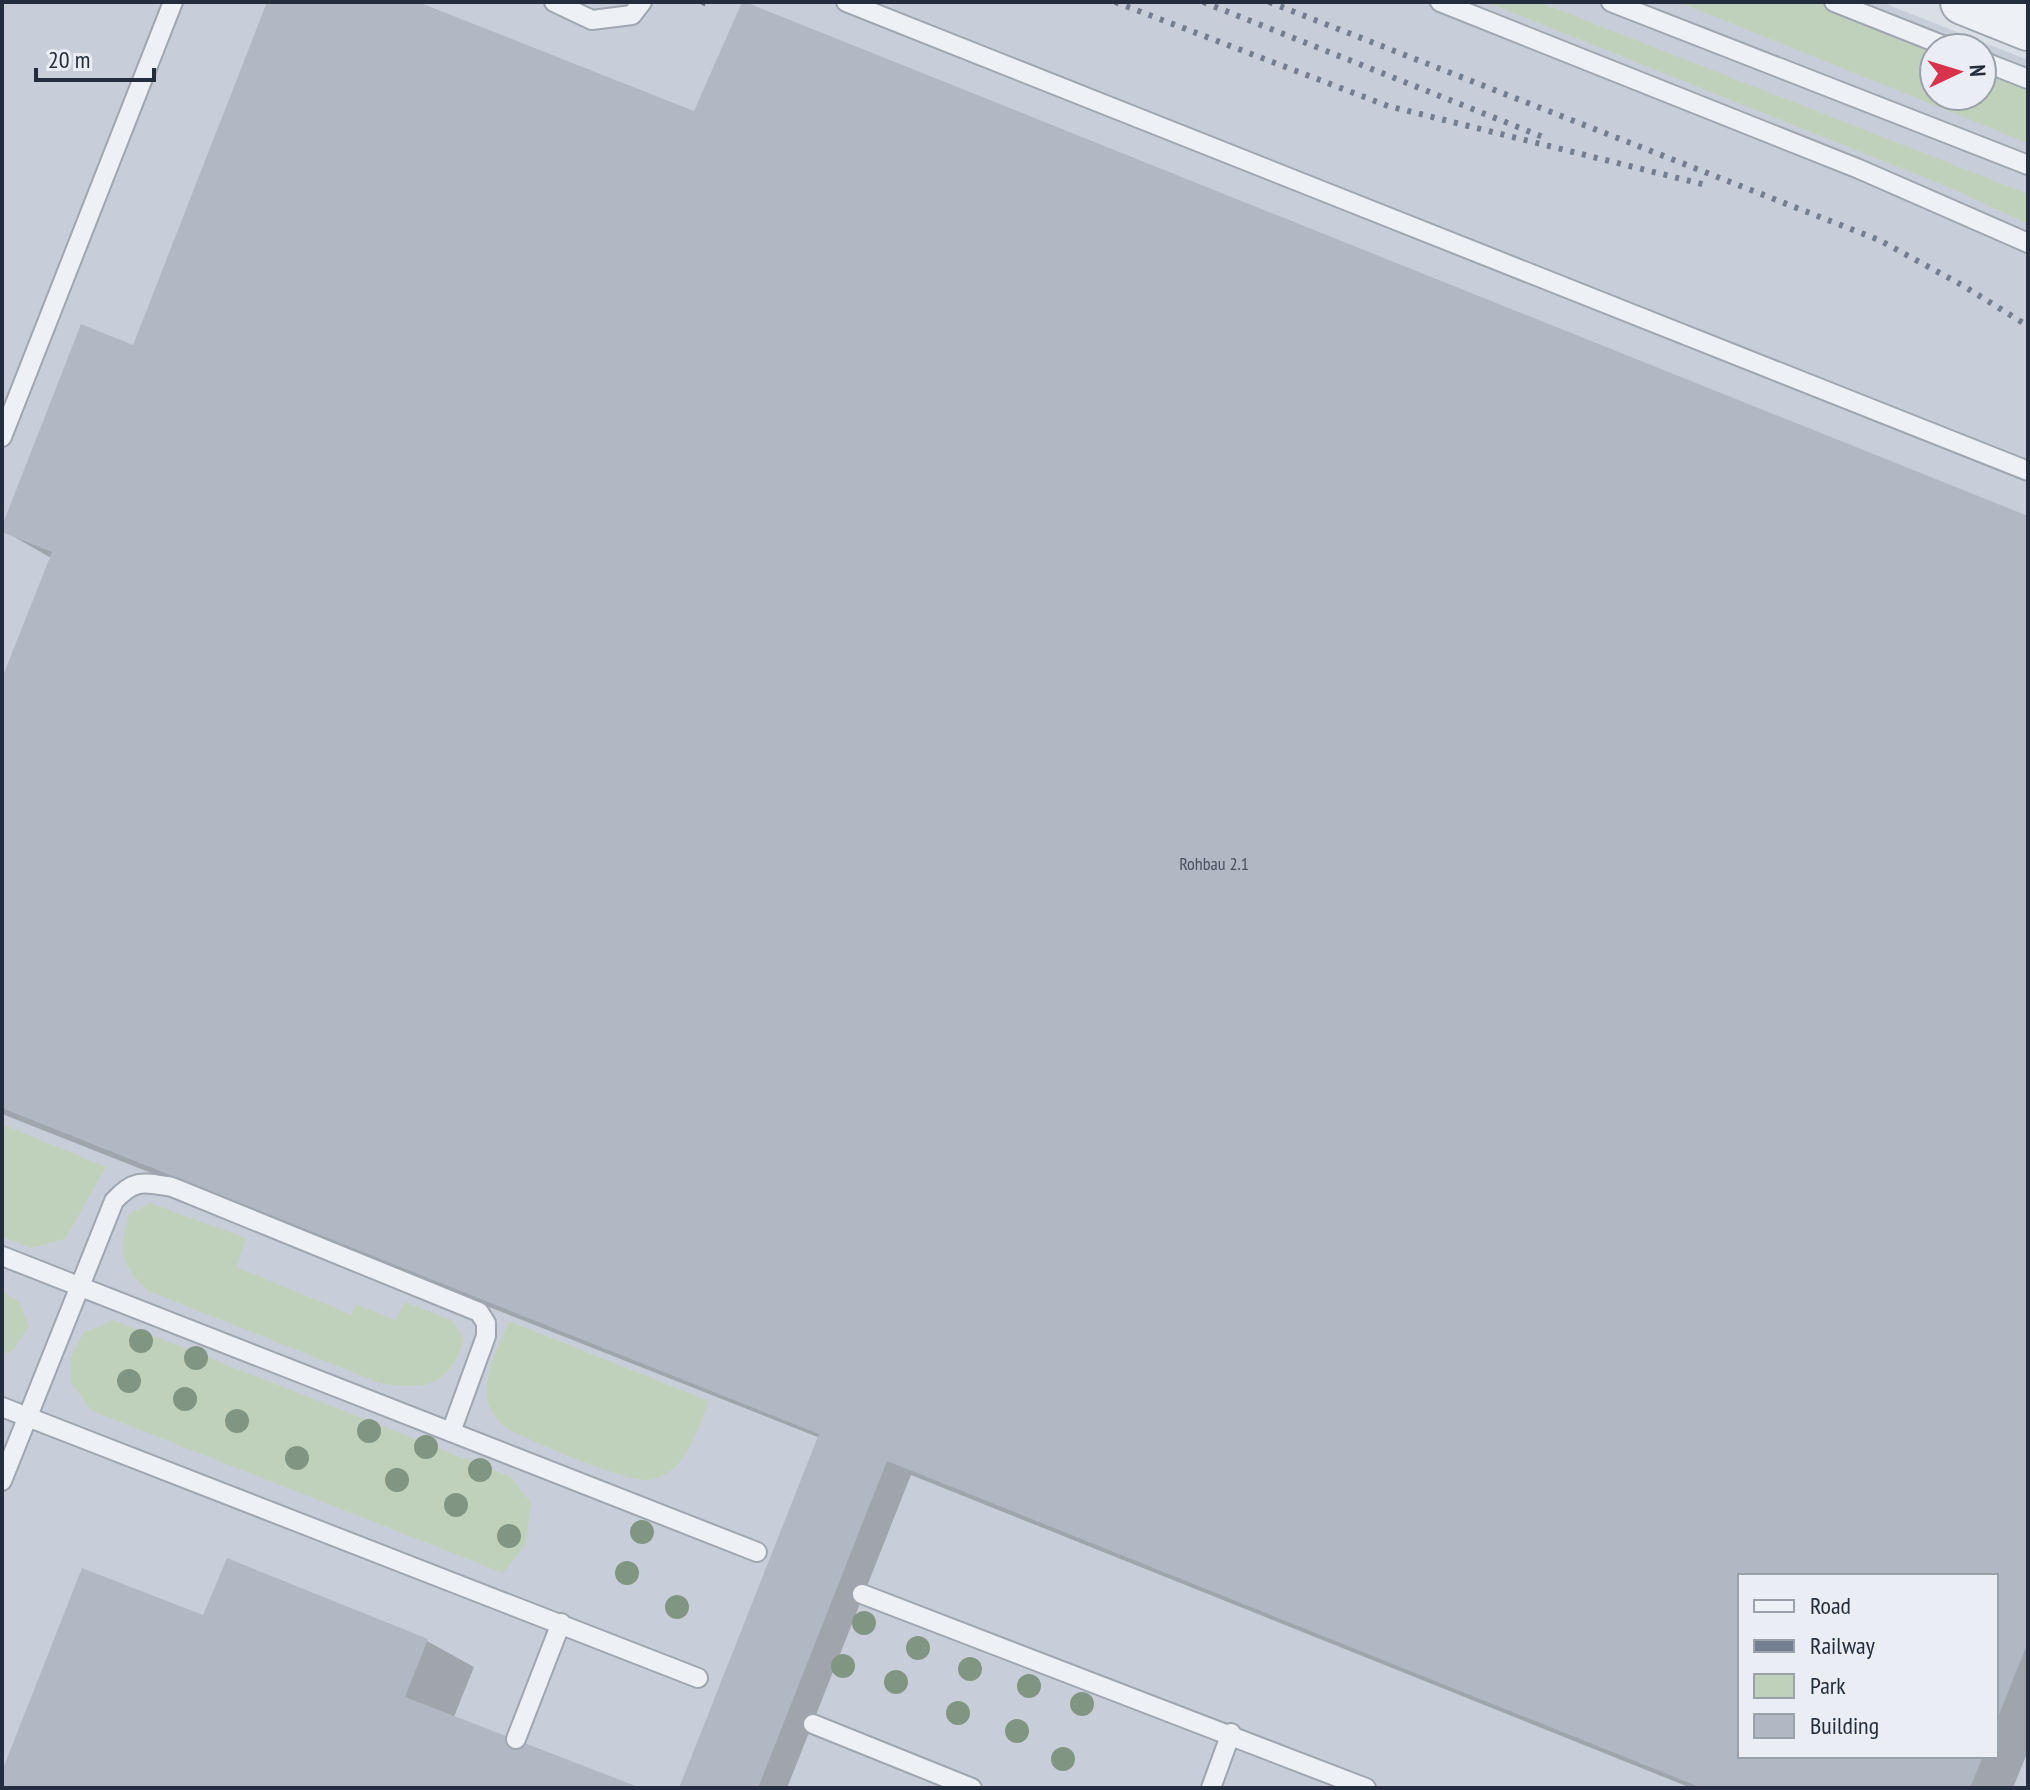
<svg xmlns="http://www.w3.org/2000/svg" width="2030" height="1790" font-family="'PT Sans Narrow',sans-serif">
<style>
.built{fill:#c8ced9;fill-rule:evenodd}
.green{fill:#c0d1bb}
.shadow{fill:#0003;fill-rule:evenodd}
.building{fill:#b1b8c4}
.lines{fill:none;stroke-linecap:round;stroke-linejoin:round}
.service-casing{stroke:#a0a6b1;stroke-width:22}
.tertiary-casing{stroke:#a0a6b1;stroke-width:48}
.service{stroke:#edf0f5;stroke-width:18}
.tertiary{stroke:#edf0f5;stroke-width:44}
.rail{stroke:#737e91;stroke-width:6;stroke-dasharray:4 8;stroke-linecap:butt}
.tree{fill:#819682}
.labels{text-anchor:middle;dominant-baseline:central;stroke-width:8;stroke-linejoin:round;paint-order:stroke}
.number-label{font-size:18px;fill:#47505f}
</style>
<rect width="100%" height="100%" fill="#dadfe7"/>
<path class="built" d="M2 2H1881L2028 60V1788H2ZM1934 48H1982V96H1934ZM1740 1576H1996V1756H1740Z"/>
<g class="green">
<polygon points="1486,2 1539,2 2028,194 2028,224 1958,191"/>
<polygon points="1678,2 1825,2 1941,48 1934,48 1934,96 1982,96 1982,64 2028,82 2028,143"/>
<polygon points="2,1124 106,1167 65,1239 31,1248 2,1237"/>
<path d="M150 1203 246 1238 237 1267 352 1315 355 1304 395 1320 405 1302 451 1320 464 1339C449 1387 426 1391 380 1383L148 1291C119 1263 119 1252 129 1214Z"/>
<polygon points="2,1291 19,1302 29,1326 13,1350 2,1355"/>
<polygon points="113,1320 511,1477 531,1503 526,1544 503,1573 92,1411 71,1383 71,1357 83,1333"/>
<path d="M509 1321 709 1401C697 1430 686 1475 649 1480 628 1483 526 1440 505 1427 499 1424 490 1410 488 1403 482 1374 499 1346 509 1321Z"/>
</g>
<g class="shadow">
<path d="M269 2H412L693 112 2028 518V1751L2013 1788H1691L911 1475 787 1788H682L820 1438 2 1114V684L51 558 2 530 134 347ZM1740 1576H1996V1756H1740Z"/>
<polygon points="204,1618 427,1641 474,1667 454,1717 636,1788 2,1788 2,1776"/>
</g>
<g class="building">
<polygon points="267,2 418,2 694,111 742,2 745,2 2028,516 2028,1642 1996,1722 1996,1576 1740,1576 1740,1756 1983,1756 1970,1788 1702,1788 887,1461 758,1788 679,1788 819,1434 2,1108 2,678 52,552 2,532 2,526 81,324 133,345"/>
<polygon points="227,1558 428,1639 405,1697 641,1788 2,1788 2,1771 82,1568 203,1615"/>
</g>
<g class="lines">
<defs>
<g id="service">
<polyline points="554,2 592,20 632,15 642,2"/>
<polyline points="846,2 2028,471"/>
<polyline points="1440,2 1859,169 2028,243"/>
<polyline points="1611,2 2028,165"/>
<polyline points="1834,2 1950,48"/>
<polyline points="1982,61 2028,79"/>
<polyline points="2,437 173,2"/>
<polyline points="2,1256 757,1552"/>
<polyline points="2,1407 698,1678"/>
<path d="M2 1481 114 1201C134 1179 143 1182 172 1187L479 1312 486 1323V1336L451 1432"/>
<polyline points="862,1594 1366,1788"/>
<polyline points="813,1724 972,1788"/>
<polyline points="516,1739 561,1623"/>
<polyline points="1211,1788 1231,1733"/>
</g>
<polyline id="tertiary" points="1963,2 2028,28"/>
</defs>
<use href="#service" class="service-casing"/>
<use href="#tertiary" class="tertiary-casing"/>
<use href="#service" class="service"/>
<use href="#tertiary" class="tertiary"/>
<g class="rail">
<polyline points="702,2 713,6"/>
<polyline points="1115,2 1388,106 1706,185"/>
<polyline points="1203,2 1543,137"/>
<polyline points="1269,2 1879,240 1962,285 2028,326"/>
</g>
</g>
<g class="tree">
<circle cx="141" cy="1341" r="12"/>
<circle cx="196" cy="1358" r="12"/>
<circle cx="129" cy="1381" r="12"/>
<circle cx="185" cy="1399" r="12"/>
<circle cx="237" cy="1421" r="12"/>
<circle cx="369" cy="1431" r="12"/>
<circle cx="426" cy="1447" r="12"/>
<circle cx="297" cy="1458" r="12"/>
<circle cx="480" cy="1470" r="12"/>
<circle cx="397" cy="1480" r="12"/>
<circle cx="456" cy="1505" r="12"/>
<circle cx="642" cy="1532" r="12"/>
<circle cx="509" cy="1536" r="12"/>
<circle cx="627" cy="1573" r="12"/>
<circle cx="677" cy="1607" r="12"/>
<circle cx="864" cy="1623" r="12"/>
<circle cx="918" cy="1648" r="12"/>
<circle cx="843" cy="1666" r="12"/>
<circle cx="970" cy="1669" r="12"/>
<circle cx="896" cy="1682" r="12"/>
<circle cx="1029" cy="1686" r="12"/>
<circle cx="1082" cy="1704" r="12"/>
<circle cx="958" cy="1713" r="12"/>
<circle cx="1017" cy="1731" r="12"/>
<circle cx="1063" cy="1759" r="12"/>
</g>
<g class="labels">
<g class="number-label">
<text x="1214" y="863">Rohbau 2.1</text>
</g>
</g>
<rect width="2030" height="1790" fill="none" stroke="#242d3d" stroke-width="8"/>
<rect x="1738" y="1574" width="260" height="184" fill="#eaeef4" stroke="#9ba1ab" stroke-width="2"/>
<rect x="1754" y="1600" width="40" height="12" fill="#edf0f5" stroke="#9ba1ab" stroke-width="2"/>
<text x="1810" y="1614" font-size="24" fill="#242d3d">Road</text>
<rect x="1754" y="1640" width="40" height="12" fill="#737e91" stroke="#9ba1ab" stroke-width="2"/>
<text x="1810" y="1654" font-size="24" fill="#242d3d">Railway</text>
<rect x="1754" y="1674" width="40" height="24" fill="#c0d1bb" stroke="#9ba1ab" stroke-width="2"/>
<text x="1810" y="1694" font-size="24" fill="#242d3d">Park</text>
<rect x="1754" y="1714" width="40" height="24" fill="#b1b8c4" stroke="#9ba1ab" stroke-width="2"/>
<text x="1810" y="1734" font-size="24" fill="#242d3d">Building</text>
<g transform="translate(1958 72) rotate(86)"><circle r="38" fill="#eaeef4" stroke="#9ba1ab" stroke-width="2"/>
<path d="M0-6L14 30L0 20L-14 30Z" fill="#d9324b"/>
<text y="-12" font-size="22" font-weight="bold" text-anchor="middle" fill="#242d3d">N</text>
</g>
<path d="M36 68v12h118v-12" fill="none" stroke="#242d3d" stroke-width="4"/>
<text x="48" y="68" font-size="24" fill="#242d3d" stroke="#eaeef4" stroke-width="6" paint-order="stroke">20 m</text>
</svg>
